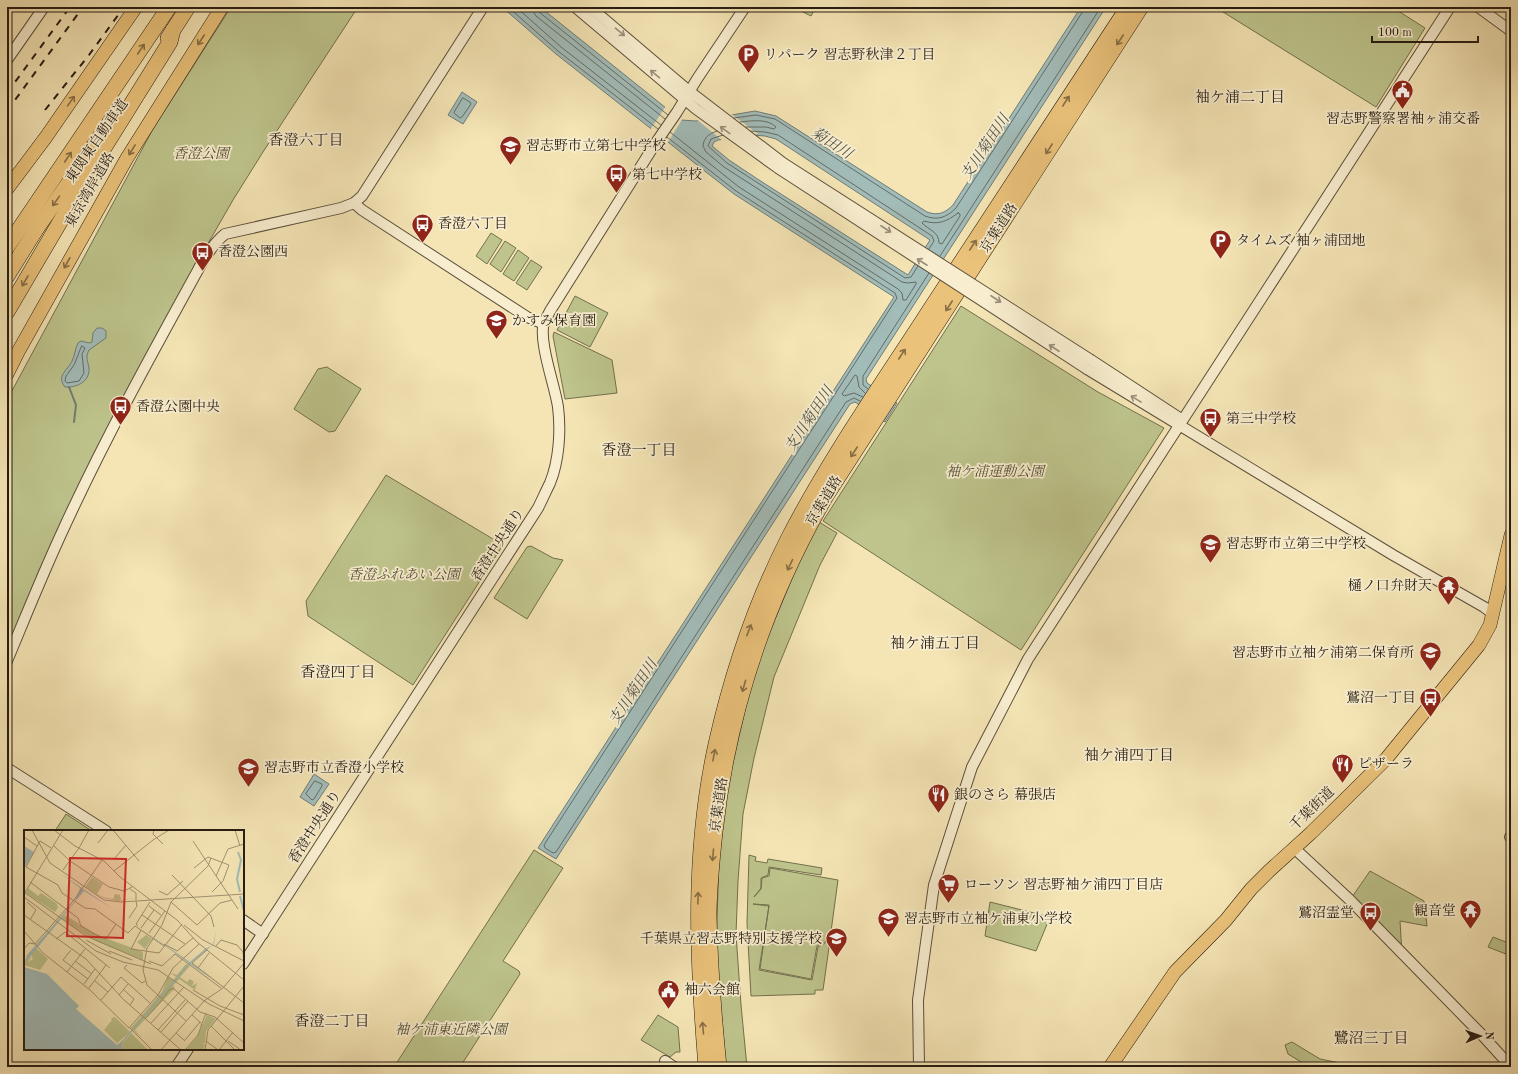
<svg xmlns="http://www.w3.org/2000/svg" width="1518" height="1074" font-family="'Old Standard TT','Noto Serif JP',serif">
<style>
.green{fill:#bec48c;stroke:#72704e}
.water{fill:#a2bcb9;stroke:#707c76;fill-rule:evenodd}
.pier{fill:#f5e5b5}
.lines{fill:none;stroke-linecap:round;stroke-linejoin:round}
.shore{stroke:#646c65;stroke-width:1}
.stream{stroke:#707c76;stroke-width:2}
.tertiary-casing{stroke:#5a4e3a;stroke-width:12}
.trunk-casing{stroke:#261b11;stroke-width:14}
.motorway-casing{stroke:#261b11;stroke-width:16}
.tertiary{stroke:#f8eecf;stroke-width:10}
.trunk{stroke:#eac27a;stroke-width:13}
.motorway{stroke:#eac27a;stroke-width:15}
.rail{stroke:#261b11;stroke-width:2;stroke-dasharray:7 7;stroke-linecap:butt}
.tertiary-bridge-casing{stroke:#5a4e3a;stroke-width:12;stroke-linecap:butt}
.tertiary-bridge{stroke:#f8eecf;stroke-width:10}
.oneway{stroke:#9a8f7a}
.oneway2{stroke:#886e46}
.labels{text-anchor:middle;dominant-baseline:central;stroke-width:3.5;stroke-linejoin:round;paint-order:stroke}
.poi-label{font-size:14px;fill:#261b11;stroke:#f8eecf;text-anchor:start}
.street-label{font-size:14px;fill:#261b11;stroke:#f8eecf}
.park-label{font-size:14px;font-style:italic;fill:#544e36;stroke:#f8eecf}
.neighbourhood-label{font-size:15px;fill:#261b11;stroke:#f8eecf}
.water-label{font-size:15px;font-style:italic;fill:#51534c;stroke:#f8eecf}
.inset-river{fill:none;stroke:#a2bcb9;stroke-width:2}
.inset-road{fill:none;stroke:#a29473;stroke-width:1}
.view{fill:#d62828;fill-opacity:0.15;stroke:#d62828;stroke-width:2}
.inset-edge{fill:none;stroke:#261b11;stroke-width:2}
</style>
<rect width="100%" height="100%" fill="#f5e5b5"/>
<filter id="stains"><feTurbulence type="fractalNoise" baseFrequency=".005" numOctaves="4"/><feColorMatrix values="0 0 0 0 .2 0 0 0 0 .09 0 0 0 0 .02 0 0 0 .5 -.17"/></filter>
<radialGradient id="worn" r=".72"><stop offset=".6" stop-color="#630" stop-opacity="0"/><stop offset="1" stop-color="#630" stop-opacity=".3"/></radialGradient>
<g class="green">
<polygon points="231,7 358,7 263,152 233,200 187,280 135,376 78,487 39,571 7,648 7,400 153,129"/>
<polygon points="793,7 816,7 811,16"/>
<polygon points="1215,7 1392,7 1425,28 1376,107"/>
<polygon points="491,233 502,240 487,264 476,256"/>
<polygon points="505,241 516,248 501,272 490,264"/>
<polygon points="518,250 529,258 514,281 503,274"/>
<polygon points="531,260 542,267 527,290 516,283"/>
<polygon points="575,296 608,313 590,347 557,330"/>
<polygon points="961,306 1098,392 1164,428 1021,650 823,521"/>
<polygon points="554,332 612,360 617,393 565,399 553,336"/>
<polygon points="327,367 361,389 335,431 329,432 294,409 318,369"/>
<polygon points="386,475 503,545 413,685 308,616 306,601"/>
<polygon points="819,522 837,533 820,565 774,677 754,758 743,814 738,881 736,934 741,1005 747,1067 726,1067 716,952 719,859 728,784 746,706 759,658 796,569"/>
<polygon points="531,546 553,558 563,560 527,619 494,598 527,547"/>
<polygon points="66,814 92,831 55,831"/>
<polygon points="534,850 563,868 503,961 519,971 520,974 460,1067 394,1067"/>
<polygon points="749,855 756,857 755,861 767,863 768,859 822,868 821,875 769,867 768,875 761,878 761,888 754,897 761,889 762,878 769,876 770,868 838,880 830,939 817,946 811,979 760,969 769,905 753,904 769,906 759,970 812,980 818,947 830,940 823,990 815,990 815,994 751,996 747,923"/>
<polygon points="1370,871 1424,901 1427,926 1400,921 1402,954 1350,900"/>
<polygon points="990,902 1050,917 1036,951 985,936"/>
<polygon points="1493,937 1511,944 1511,956 1488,947"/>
<polygon points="658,1015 678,1027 680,1052 676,1052 670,1057 641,1040"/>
<polygon points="1292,1042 1320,1059 1340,1063 1344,1067 1304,1067 1306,1065 1288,1054 1285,1045"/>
</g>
<g class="water">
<path d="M502 7H540L681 120 696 121 755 111 776 116 927 212C938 216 945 213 953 205L1081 7H1106L866 379 867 383 897 403 885 422 855 402 850 404 556 859 538 848 894 297 734 194 556 54ZM752 135 765 136 776 139 930 240 908 275 759 180 729 160 712 146 714 142 718 140Z"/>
<polygon points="462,92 477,102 463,124 448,115"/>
<path d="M97 328H102L106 331V338L89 350C85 358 88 361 89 368 90 382 76 388 65 387 56 376 67 371 72 361 75 355 75 349 78 343L81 341 89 343 92 342 93 333Z"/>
<polygon points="314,774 329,784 314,806 300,797"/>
</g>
<g class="pier">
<polygon points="666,106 683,118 667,144 650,130"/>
<polygon points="730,113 758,134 723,141 696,119"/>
</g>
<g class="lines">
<g class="shore">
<polyline points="508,7 558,51 658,129"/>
<polyline points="516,7 561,47 661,125"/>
<polyline points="532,7 533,11 536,16 665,119"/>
<polyline points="537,7 539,12 668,115"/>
<polygon points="463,98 470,102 471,104 462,117 460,118 454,113"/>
<path d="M734 118 756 115 775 119 925 216C938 221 947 217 956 208L1083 11 1084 7"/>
<path d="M740 122C751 121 767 118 776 127L774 129 766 127H746"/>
<polyline points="751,131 765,132 778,135 932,236 934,241 929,249"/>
<path d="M670 132 739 187 898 289 902 293 903 300H906L916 284V282L907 283 902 282 724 167 706 152 703 146C704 137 709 134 717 131"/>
<polyline points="723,135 711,139 708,146 727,163 905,278 911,277 918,266"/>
<polyline points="667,137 736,191 895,293 897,298 544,845 545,848 553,853 556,852 846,402 854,398 860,401"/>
<path d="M958 213 960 214V216L942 244 939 243C939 232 929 230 922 223L924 221C938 225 946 222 958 213Z"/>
<polyline points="940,256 1101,7"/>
<polygon points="82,346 85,348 82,354 84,373 79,381 67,383 65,381 66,376 74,365"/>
<polyline points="868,389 863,385 863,376 929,273"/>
<polyline points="863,397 854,393 844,396 842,394 855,375 857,376 859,387 865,393"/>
<polygon points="315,781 322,784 322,786 314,799 312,800 306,794"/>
</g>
<polyline class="stream" points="69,387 76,405 74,422"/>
<defs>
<g id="tertiary">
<polyline points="575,7 696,109 778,168"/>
<polyline points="590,7 689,91 783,163"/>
<polyline points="1478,7 1511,31"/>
<polyline points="7,60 44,7"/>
<polyline points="354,203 362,210 527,317 544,324"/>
<polyline points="1091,360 1181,419"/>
<polyline points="1087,369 1393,555 1484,607 1493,614"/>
<path d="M7 661C25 618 43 573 63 530 105 438 155 348 204 259 210 250 216 241 225 234L341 208 354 203 362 196 483 7"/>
<polyline points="7,768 106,831"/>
<polyline points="1510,837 1511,838"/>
<polyline points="1294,848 1350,900 1483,1036 1511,1067"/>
<polyline points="243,920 263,934"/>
<path d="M243 964 538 508C542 500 546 491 550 483 559 461 561 431 558 407 555 386 538 341 544 322 546 319 548 315 550 311L655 144 677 112 697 79 745 7"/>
<polyline points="665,1061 674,1067"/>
<polyline points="176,1067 188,1049"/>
<polyline points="919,1067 918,1000 934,885 972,767 1028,659 1450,7"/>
</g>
<g id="trunk">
<polyline points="7,189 46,137 136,7"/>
<polyline points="7,374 18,352 127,158 222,7"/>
<polyline points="1110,1067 1175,972 1226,920 1251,889 1269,871 1311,833 1386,759 1479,645 1490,625 1511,535"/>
</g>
<g id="motorway">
<polyline points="168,38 188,7"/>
<polyline points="7,247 169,7"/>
<polyline points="7,276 37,228 96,144"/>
<polyline points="7,312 94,164 170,42 173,30"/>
<path d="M706 1067C697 957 692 853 716 744 732 673 755 604 788 539 829 459 882 384 931 308 997 208 1062 107 1128 7"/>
<path d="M719 1067C714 1017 710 967 709 916 709 888 712 860 715 832 728 713 766 600 826 496L1141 7"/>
</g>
</defs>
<use href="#tertiary" class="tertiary-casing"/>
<use href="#trunk" class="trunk-casing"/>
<use href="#motorway" class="motorway-casing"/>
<use href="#tertiary" class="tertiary"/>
<use href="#trunk" class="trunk"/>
<use href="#motorway" class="motorway"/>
<g class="rail">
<polyline points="7,93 70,7"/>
<polyline points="45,110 89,55 124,7"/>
<polyline points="7,111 83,7"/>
</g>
<defs>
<g id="tertiary-bridge">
<polyline points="783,163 1091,360"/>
<polyline points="778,168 1087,369"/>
</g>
</defs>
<use href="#tertiary-bridge" class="tertiary-bridge-casing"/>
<use href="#tertiary-bridge" class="tertiary-bridge"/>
</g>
<defs><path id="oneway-shaft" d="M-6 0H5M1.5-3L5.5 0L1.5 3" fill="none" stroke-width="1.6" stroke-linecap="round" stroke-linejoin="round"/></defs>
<g class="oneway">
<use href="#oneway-shaft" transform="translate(620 32) rotate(40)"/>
<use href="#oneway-shaft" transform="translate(655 74) rotate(-140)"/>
<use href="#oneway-shaft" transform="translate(725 130) rotate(-144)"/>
<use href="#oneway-shaft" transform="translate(886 229) rotate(33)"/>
<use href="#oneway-shaft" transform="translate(922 262) rotate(-147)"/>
<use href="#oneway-shaft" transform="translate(996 299) rotate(33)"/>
<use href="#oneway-shaft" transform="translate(1054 348) rotate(-147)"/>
<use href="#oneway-shaft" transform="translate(1136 399) rotate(-149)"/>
</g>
<g class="oneway2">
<use href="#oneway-shaft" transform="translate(201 40) rotate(123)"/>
<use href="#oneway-shaft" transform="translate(1120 40) rotate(123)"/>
<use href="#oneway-shaft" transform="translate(141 49) rotate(-56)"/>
<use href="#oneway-shaft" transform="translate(71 101) rotate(-55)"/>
<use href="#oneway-shaft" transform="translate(1066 101) rotate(-57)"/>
<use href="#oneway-shaft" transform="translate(1049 149) rotate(123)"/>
<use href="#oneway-shaft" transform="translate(132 150) rotate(122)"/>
<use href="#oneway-shaft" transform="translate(68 157) rotate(-56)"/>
<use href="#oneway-shaft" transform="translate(56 201) rotate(125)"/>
<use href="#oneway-shaft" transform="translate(973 245) rotate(-57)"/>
<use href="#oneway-shaft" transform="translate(67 263) rotate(119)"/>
<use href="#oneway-shaft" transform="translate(25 281) rotate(120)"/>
<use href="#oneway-shaft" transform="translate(949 306) rotate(123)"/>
<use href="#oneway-shaft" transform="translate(902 354) rotate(-57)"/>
<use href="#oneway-shaft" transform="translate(854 452) rotate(123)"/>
<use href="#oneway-shaft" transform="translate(790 565) rotate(115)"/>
<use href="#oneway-shaft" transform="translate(749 630) rotate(-69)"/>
<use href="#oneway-shaft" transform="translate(744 686) rotate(106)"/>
<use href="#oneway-shaft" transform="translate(714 755) rotate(-79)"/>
<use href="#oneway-shaft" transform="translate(713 855) rotate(95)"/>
<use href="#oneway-shaft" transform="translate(698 898) rotate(-89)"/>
<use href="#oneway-shaft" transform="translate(703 1028) rotate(-95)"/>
</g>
<defs>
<symbol id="parking-pin" viewBox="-11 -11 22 30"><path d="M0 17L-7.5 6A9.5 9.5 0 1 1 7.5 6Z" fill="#8f2418" stroke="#f8eecf"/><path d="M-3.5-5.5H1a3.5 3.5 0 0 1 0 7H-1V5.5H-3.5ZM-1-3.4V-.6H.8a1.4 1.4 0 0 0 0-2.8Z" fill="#fff"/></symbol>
<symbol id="civic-pin" viewBox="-11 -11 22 30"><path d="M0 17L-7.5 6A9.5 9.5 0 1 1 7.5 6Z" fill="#8f2418" stroke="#f8eecf"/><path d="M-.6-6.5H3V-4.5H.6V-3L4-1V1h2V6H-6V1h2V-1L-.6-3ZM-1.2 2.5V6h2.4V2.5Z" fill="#fff"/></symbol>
<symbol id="school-pin" viewBox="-11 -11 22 30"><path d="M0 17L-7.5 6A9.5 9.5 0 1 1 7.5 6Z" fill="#8f2418" stroke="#f8eecf"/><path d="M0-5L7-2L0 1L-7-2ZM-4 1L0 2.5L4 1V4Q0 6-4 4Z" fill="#fff"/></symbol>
<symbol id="bus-pin" viewBox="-11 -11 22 30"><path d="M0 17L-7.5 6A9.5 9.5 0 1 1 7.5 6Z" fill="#8f2418" stroke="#f8eecf"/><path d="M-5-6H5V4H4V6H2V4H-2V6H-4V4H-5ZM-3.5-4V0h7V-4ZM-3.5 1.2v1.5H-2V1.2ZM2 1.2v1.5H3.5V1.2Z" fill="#fff"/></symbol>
<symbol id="temple-pin" viewBox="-11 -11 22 30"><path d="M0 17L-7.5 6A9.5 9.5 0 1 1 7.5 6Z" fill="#8f2418" stroke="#f8eecf"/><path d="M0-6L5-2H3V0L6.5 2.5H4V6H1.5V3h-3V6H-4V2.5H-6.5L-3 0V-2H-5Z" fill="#fff"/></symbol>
<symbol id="restaurant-pin" viewBox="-11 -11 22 30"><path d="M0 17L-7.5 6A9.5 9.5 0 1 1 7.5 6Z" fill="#8f2418" stroke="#f8eecf"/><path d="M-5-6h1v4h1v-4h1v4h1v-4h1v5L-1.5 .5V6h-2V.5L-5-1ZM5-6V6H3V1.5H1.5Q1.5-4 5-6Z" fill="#fff"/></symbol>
<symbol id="supermarket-pin" viewBox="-11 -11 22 30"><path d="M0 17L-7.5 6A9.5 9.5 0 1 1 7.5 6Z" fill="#8f2418" stroke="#f8eecf"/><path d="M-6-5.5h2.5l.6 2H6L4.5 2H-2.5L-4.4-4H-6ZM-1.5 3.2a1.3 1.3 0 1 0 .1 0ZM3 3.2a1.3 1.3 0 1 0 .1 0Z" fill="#fff"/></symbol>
</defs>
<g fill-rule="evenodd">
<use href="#parking-pin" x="736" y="42" width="25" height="34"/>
<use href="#civic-pin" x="1390" y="78" width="25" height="34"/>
<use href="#school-pin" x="498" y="134" width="25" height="34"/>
<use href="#bus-pin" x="604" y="162" width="25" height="34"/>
<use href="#bus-pin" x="410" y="212" width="25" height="34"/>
<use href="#parking-pin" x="1208" y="228" width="25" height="34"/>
<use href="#bus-pin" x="190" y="240" width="25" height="34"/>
<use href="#school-pin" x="484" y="308" width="25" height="34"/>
<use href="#bus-pin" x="108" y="394" width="25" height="34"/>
<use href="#bus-pin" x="1198" y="406" width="25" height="34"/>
<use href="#school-pin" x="1198" y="532" width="25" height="34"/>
<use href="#temple-pin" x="1436" y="574" width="25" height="34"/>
<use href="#school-pin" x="1418" y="640" width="25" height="34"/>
<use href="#bus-pin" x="1418" y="686" width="25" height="34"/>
<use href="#restaurant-pin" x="1330" y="752" width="25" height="34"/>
<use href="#school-pin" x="236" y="756" width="25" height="34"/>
<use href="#restaurant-pin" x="926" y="782" width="25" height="34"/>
<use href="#supermarket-pin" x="936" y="872" width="25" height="34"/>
<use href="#temple-pin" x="1458" y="898" width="25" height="34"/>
<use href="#bus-pin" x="1358" y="900" width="25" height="34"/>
<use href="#school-pin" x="876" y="906" width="25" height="34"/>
<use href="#school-pin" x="824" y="926" width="25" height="34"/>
<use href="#civic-pin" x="656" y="978" width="25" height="34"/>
</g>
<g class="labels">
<g class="poi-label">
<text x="764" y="55">リパーク 習志野秋津２丁目</text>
<text x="1403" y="119" text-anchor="middle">習志野警察署袖ヶ浦交番</text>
<text x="526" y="146">習志野市立第七中学校</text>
<text x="632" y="175">第七中学校</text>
<text x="438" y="224">香澄六丁目</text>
<text x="1236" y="241">タイムズ 袖ヶ浦団地</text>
<text x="218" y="252">香澄公園西</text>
<text x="512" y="321">かすみ保育園</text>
<text x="136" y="407">香澄公園中央</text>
<text x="1226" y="419">第三中学校</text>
<text x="1226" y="544">習志野市立第三中学校</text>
<text x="1432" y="586" text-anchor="end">樋ノ口弁財天</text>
<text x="1414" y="653" text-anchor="end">習志野市立袖ケ浦第二保育所</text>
<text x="1416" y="698" text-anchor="end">鷲沼一丁目</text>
<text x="1358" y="764">ピザーラ</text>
<text x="264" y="768">習志野市立香澄小学校</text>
<text x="954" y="795">銀のさら 幕張店</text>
<text x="964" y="885">ローソン 習志野袖ケ浦四丁目店</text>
<text x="1456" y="911" text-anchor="end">観音堂</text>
<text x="1354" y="913" text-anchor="end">鷲沼霊堂</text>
<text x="904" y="919">習志野市立袖ケ浦東小学校</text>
<text x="822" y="939" text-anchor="end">千葉県立習志野特別支援学校</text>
<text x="684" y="990">袖六会館</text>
</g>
<g class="street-label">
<text transform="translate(97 141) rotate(-55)">東関東自動車道</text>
<text transform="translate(90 190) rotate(-60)">東京湾岸道路</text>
<text transform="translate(999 228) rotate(-57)">京葉道路</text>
<text transform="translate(824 501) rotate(-59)">京葉道路</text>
<text transform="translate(498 545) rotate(-57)">香澄中央通り</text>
<text transform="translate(719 805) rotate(-82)">京葉道路</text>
<text transform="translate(1312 809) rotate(-44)">千葉街道</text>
<text transform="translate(315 827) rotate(-57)">香澄中央通り</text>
</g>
<g class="park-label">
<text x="201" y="154">香澄公園</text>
<text x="995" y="472">袖ケ浦運動公園</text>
<text x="404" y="575">香澄ふれあい公園</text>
<text x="451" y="1030">袖ケ浦東近隣公園</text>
</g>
<g class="neighbourhood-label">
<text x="1240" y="98">袖ケ浦二丁目</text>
<text x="306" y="141">香澄六丁目</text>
<text x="639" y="451">香澄一丁目</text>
<text x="935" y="644">袖ケ浦五丁目</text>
<text x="338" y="673">香澄四丁目</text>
<text x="1129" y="756">袖ケ浦四丁目</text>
<text x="332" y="1022">香澄二丁目</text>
<text x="1371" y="1039">鷺沼三丁目</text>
</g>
<g class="water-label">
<text transform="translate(831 144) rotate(33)">菊田川</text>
<text transform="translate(986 148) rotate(-57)">支川菊田川</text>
<text transform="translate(810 420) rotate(-57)">支川菊田川</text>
<text transform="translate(634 693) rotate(-57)">支川菊田川</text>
</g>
</g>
<g transform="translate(24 830)">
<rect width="220" height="220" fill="#f5e5b5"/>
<path d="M68 47 79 54 73 64 79 67 89 69 91 64 96 65 97 70 117 67 94 71 79 68 61 57ZM4 58 14 66 17 63 32 73 34 77 31 82 2 63ZM41 85 73 105 119 122V130L72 111 37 89ZM122 105 128 109 119 121 120 118 113 112ZM12 118 24 129 16 140 0 135 5 126 7 127 4 132 9 129 7 125ZM162 134 166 136 156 147 163 152 166 149 170 152 168 156 173 153 171 160 155 149 149 156 151 158 111 200 118 208 107 198 138 162 144 147 149 150 152 147 147 143 153 145ZM183 185 192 189 182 201 181 213H178L181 215 179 220H162L173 207ZM91 187 106 202 93 213 80 200 88 190 87 188ZM107 203 124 220H98L99 213Z" fill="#bec48c"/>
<path d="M0 16 10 22 0 39ZM36 43 89 79 60 61 0 134 3 125 51 71 56 58ZM117 99 166 132 181 119 189 115 192 101 190 114 167 133 194 153 166 134 99 212 98 220H0V137L23 144 55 176 52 179 93 215 98 211 165 133Z" fill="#a2bcb9"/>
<path class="inset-river" d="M214 22 217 30 213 49 216 62M216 66 220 81"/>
<path class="inset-road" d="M8 0 26 33 80 70 97 72 220 64M30 0 51 16 80 31 96 47 153 90 173 112 220 150M89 0 115 31M130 0 129 4 139 14M211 0 216 16M0 7 13 16M169 11 214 79M74 13 84 0M29 15 46 31 85 57 100 61 108 57M27 18 16 11 2 37 34 55 38 63 61 78 71 79 104 103 111 96 140 116M55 18 65 0M90 29 102 15M170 38 184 27 205 35 199 51 188 62M39 40 55 18M90 41 129 10 145 0M148 45 187 86 190 97M192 46 204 19 220 14M6 52 54 88 57 96 71 104 82 109 92 94M106 59 112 63V70M135 61 143 65 159 51M0 62 62 106 127 134M0 64 39 0M0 67 72 121 99 132 134 140 185 174 220 191M3 72 12 80 6 90M147 72 173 95 196 73 208 70M125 76 137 85M0 85 62 129 100 170 157 220M118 85 161 114M105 88 113 76 112 71M160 95 179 110 220 131M114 96 112 94 126 72M117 98 130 80M117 100 107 119 135 123 158 94M0 101 19 123 66 160 105 198 134 165 149 138 175 114M125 103 141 81M32 109 41 102 86 138M62 110 87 124M140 114 153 121 169 108M192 116 197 110 213 115 219 122 220 129M0 119 5 113 11 114 50 70 78 30M47 120 39 130 64 149M183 120 168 133 220 173M85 121 108 130M51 131 68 144M125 131 138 136 151 124 197 158M103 135 100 138 118 153 121 151M174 138 185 123M43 142 61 119M97 147 127 174M71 151 84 162M60 154 71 139M65 158 82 135M146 159H150L176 182 191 187 220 213M100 160 110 169 106 175M169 160 196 176 220 185M95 165 104 154M138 169 146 159M77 170 97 147M168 185 177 193M122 188 138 170M162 191 123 155 119 140 123 118 138 95 147 72 184 36 187 28M127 193 160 157M177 196 182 183M187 196 211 220M105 197 128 220M134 200 162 169M137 202 164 171M152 203 161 211M161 210 176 192M182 211 194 220M204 211 217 220M137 220 180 171 199 158 220 133M161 220 174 205 178 194M181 220 184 200 220 156M195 220 209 202"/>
<path class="view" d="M46 28 102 29 99 108 43 106Z"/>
<rect width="220" height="220" class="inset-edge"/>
</g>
<rect width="1518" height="1074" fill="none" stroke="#f5e5b5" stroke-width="24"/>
<rect x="8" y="8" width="1502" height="1058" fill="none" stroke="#261b11" stroke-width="2"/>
<rect x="12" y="12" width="1494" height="1050" fill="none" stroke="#261b11"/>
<g transform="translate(1480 1036) rotate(88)" stroke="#f8eecf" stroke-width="3" paint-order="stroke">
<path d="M0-3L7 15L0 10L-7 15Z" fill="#261b11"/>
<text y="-6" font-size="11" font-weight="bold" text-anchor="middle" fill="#261b11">N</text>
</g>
<path d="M1372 36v6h106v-6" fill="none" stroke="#261b11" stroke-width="2"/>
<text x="1378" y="36" font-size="12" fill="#261b11" stroke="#f8eecf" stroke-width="3" paint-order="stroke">100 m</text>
<rect width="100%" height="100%" filter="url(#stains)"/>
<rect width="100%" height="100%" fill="url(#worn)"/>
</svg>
